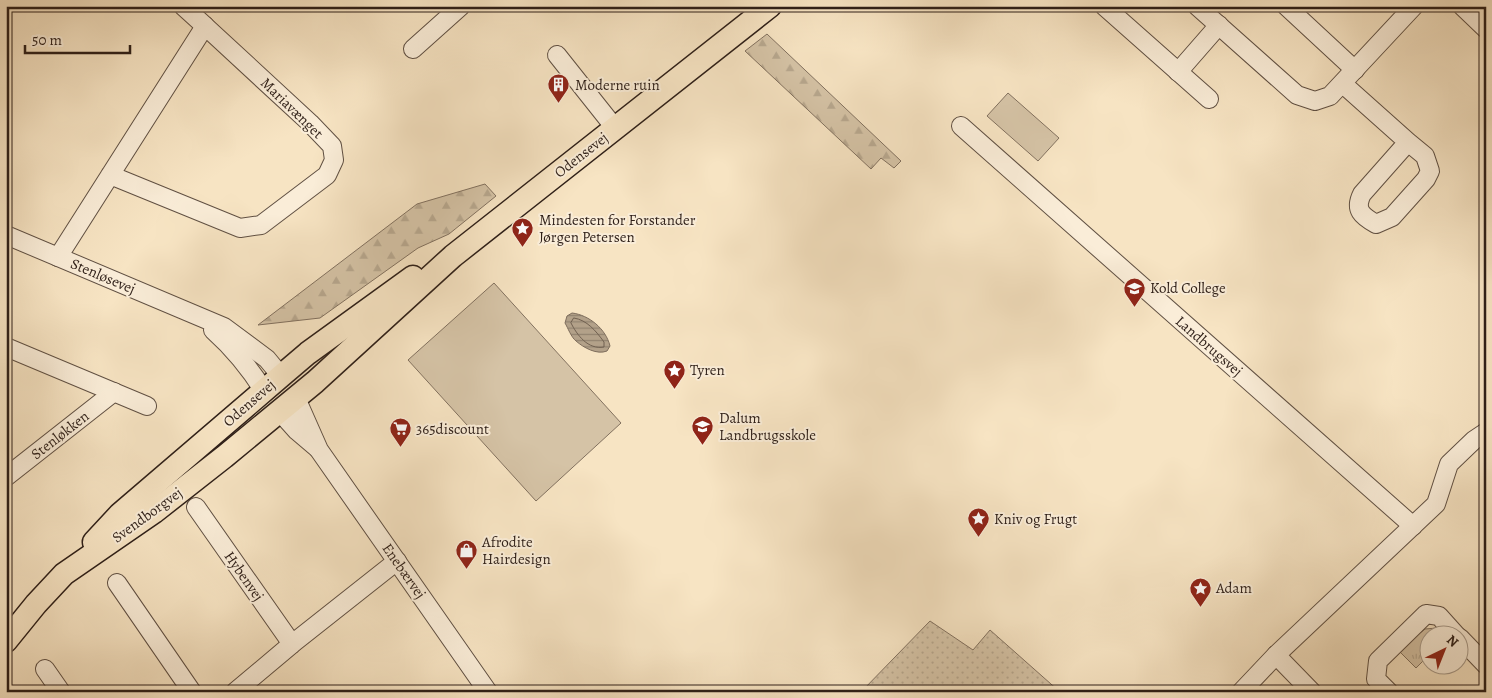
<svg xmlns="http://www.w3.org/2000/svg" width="1492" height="698" font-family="Alegreya,serif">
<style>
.grass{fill:url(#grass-dots);stroke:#82715f}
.forest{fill:url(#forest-firs);stroke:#82715f}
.park{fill:url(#park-tufts);stroke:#82715f}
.pitch{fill:#d5c3a6;stroke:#82715f}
.water{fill:url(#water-rules);stroke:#7e6d5c}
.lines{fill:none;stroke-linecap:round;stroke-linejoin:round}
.shore{stroke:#706050;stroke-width:1}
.minor-casing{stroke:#605043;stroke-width:20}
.major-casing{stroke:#2e1f18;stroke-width:25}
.minor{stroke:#faedd8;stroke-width:18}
.major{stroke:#f7e4c3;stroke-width:22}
.labels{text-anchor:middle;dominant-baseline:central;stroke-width:4;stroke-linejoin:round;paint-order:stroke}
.poi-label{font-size:15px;fill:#2e1f18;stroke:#faedd8;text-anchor:start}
.street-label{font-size:15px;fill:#2e1f18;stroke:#faedd8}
</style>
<defs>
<pattern id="grass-dots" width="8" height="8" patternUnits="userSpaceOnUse" patternTransform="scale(1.25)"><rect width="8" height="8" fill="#d5c3a6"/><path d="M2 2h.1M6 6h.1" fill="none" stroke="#b7a78e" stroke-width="1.8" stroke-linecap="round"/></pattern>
<pattern id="forest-firs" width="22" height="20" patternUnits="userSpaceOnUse" patternTransform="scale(1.25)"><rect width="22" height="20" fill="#d5c3a6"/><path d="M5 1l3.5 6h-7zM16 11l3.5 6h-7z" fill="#b7a78e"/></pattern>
<pattern id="park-tufts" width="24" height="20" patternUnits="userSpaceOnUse" patternTransform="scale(1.25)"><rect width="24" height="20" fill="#d5c3a6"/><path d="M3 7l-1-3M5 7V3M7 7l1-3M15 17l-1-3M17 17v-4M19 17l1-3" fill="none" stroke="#b7a78e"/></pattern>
<pattern id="water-rules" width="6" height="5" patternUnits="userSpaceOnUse" patternTransform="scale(1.25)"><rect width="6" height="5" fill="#b3a189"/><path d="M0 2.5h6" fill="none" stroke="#92836f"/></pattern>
</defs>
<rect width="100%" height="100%" fill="#f7e4c3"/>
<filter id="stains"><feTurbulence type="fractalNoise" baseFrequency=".004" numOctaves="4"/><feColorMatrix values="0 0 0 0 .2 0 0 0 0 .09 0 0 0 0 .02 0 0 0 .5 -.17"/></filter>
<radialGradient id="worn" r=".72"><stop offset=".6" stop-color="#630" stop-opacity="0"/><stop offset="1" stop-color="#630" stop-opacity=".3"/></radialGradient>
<polygon class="grass" points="930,621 973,650 990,630 1060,692 861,692"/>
<g class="forest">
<polygon points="767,34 901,161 894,168 881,158 871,169 745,51"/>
<polygon points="485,184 496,196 449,234 418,248 320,318 258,325 417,204"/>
</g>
<polygon class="park" points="1437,628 1449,635 1430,636 1429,655 1416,668 1398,650 1425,629"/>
<g class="pitch">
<polygon points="1008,93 1059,138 1038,161 987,116"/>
<polygon points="494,283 621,423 536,501 408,360"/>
</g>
<path class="water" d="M572 313C589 315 606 329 610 346L607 351C597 355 584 348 576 341 571 337 568 328 565 323L567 316Z"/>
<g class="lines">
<path class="shore" d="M574 318C587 320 596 331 604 342V347C588 350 577 335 571 323Z"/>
<defs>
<g id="minor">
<polyline points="183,6 205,26"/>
<polyline points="1104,6 1209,99"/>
<polyline points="1197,6 1297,95 1315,101 1330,96 1414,6"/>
<polyline points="1286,6 1355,70"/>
<polyline points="1462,6 1486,29"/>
<polyline points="413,49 461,6"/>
<polyline points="557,55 615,128"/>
<polyline points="1178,72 1219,25"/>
<path d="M1343 84 1408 142 1362 194C1354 210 1362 216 1376 224L1392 217 1426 179 1430 171 1425 156 1408 142"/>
<polyline points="961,126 1413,526"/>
<polyline points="6,235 224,327 267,359 281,376"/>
<polyline points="58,257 205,26 310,123 332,146 334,160 327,175 261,225 240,228 110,175"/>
<path d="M213 330C233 348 249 367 264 391"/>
<polyline points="6,347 147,406"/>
<polyline points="296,398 319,450 488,692"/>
<polyline points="280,412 297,431 317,448"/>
<polyline points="6,477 114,392"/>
<polyline points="196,507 292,644"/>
<polyline points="117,583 192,692"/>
<polyline points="1460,638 1486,665"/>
<polyline points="1276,655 1312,692"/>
<polyline points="45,669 61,692"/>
<polyline points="235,692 292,644 397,561"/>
<polyline points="1241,692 1276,655 1436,504 1449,464 1474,440 1486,432"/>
<polyline points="1389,692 1376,679 1378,661 1426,614 1439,616 1457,636"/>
</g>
<g id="major">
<polyline points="94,542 120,514 281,376 308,353 413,277"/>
<polyline points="6,641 36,604 64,574 154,512 224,457 315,382 453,256 770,6"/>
</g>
</defs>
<use href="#minor" class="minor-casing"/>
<use href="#major" class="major-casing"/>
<use href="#minor" class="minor"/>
<use href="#major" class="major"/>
</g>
<defs>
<symbol id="building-pin" viewBox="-11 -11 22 30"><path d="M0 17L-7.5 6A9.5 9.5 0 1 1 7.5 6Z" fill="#8f2418" stroke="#faedd8"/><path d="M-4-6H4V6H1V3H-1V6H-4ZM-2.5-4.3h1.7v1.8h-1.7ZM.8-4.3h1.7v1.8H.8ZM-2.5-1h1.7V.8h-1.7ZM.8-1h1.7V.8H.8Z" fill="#fff"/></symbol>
<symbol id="sight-pin" viewBox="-11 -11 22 30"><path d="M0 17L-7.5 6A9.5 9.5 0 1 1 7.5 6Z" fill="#8f2418" stroke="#faedd8"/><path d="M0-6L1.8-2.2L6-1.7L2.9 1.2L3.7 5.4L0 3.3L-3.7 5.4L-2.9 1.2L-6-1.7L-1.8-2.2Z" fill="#fff"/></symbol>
<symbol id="university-pin" viewBox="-11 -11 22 30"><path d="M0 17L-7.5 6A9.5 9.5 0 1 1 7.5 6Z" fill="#8f2418" stroke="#faedd8"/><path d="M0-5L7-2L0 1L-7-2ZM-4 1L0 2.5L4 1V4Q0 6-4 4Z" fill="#fff"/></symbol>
<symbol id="supermarket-pin" viewBox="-11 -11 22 30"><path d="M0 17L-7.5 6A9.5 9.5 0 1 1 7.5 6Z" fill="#8f2418" stroke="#faedd8"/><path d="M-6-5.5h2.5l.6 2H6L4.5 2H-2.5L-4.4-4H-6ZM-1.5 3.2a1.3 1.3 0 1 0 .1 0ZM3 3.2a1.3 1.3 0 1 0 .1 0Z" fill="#fff"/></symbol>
<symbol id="shop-pin" viewBox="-11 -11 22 30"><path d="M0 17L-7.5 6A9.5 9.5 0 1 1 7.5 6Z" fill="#8f2418" stroke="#faedd8"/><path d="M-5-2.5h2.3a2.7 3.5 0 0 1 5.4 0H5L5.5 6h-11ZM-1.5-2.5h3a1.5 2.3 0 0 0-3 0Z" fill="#fff"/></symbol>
</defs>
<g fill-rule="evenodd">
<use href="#building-pin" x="546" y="72" width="25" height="34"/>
<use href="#sight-pin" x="510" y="216" width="25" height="34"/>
<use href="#university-pin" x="1122" y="276" width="25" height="34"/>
<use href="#sight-pin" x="662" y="358" width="25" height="34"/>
<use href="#university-pin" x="690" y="414" width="25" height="34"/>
<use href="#supermarket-pin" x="388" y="416" width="25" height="34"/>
<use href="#sight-pin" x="966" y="506" width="25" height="34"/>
<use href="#shop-pin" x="454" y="538" width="25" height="34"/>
<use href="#sight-pin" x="1188" y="576" width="25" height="34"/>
</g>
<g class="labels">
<g class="poi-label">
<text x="575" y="85">Moderne ruin</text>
<text x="539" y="220">Mindesten for Forstander<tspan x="539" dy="17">Jørgen Petersen</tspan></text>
<text x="1150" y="288">Kold College</text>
<text x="690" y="370">Tyren</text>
<text x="719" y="418">Dalum<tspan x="719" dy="17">Landbrugsskole</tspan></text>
<text x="416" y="429">365discount</text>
<text x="994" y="519">Kniv og Frugt</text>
<text x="482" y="542">Afrodite<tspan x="482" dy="17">Hairdesign</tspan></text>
<text x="1216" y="588">Adam</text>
</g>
<g class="street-label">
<text transform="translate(292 108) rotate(44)">Mariavænget</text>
<text transform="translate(581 155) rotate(-38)">Odensevej</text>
<text transform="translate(103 276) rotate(23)">Stenløsevej</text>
<text transform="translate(1209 346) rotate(41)">Landbrugsvej</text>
<text transform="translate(249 403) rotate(-41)">Odensevej</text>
<text transform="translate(60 435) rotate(-38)">Stenløkken</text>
<text transform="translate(147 515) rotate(-36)">Svendborgvej</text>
<text transform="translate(404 571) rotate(55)">Enebærvej</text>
<text transform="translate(244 576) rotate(55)">Hybenvej</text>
</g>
</g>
<rect width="1492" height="698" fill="none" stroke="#f7e4c3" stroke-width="25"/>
<rect x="8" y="8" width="1477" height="683" fill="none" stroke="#2e1f18" stroke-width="2.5"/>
<rect x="12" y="12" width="1467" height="673" fill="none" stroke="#2e1f18"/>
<g transform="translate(1444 650) rotate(43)"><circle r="24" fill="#faedd8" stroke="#a89b8b"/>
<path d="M0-4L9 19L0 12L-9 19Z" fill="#8f2418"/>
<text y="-8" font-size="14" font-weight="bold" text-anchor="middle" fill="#2e1f18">N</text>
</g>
<path d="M25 45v8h105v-8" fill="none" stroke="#2e1f18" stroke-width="2.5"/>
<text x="32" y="45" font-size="15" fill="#2e1f18" stroke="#faedd8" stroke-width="4" paint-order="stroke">50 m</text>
<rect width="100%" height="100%" filter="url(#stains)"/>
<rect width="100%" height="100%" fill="url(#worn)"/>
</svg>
